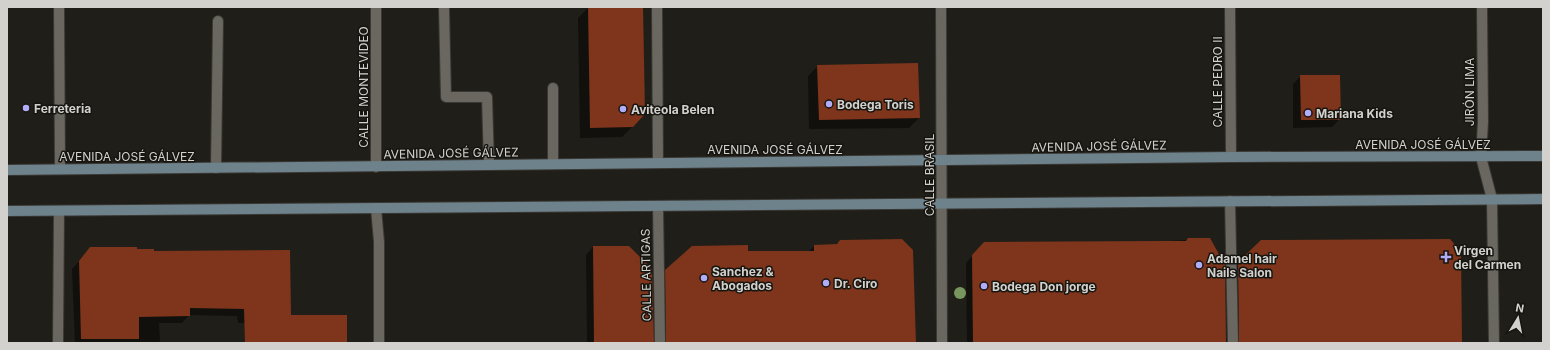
<svg xmlns="http://www.w3.org/2000/svg" width="1550" height="350" font-family="Inter,sans-serif">
<style>
.shadow{fill:#0007}
.building{fill:#7e351c}
.lines{fill:none;stroke-linecap:round;stroke-linejoin:round}
.service-casing{stroke:#3a3834;stroke-width:12}
.minor-casing{stroke:#3a3834;stroke-width:12}
.secondary-casing{stroke:#3a3834;stroke-width:12}
.service{stroke:#696760;stroke-width:10}
.minor{stroke:#696760;stroke-width:10}
.secondary{stroke:#6e828c;stroke-width:10}
.tree{fill:#77965e}
.poi-dot{fill:#b2adf9;stroke:#171510;stroke-width:1.5}
.labels{text-anchor:middle;dominant-baseline:central;stroke-width:3;stroke-linejoin:round;paint-order:stroke}
.street-label{font-size:12px;fill:#d2d1cd;stroke:#171510}
.poi-label{font-size:12px;font-weight:bold;fill:#d2d1cd;stroke:#171510;text-anchor:start}
</style>
<rect width="100%" height="100%" fill="#201e18"/>
<g class="shadow">
<polygon points="642,7 632,127 622,137 580,138 578,18 588,8"/>
<polygon points="818,66 919,118 909,128 809,129 808,76"/>
<polygon points="1301,76 1340,119 1332,127 1293,128 1293,84"/>
<polygon points="1209,239 1225,343 967,343 966,263 978,250"/>
<polygon points="1261,241 1461,343 1233,343 1232,270"/>
<polygon points="814,246 913,343 659,343 658,279 666,271 747,252 808,252"/>
<polygon points="593,247 652,343 587,343 586,255"/>
<polygon points="91,248 153,252 283,322 238,323 237,316 189,315 182,323 159,323 160,343 75,343 72,269"/>
</g>
<g class="building">
<polygon points="588,7 643,7 645,114 633,127 590,128"/>
<polygon points="918,63 920,118 819,120 817,65"/>
<polygon points="1300,75 1340,75 1341,120 1301,120"/>
<polygon points="1188,238 1210,238 1225,265 1226,343 973,343 972,255 984,242 1164,241 1186,241"/>
<polygon points="902,239 913,250 916,343 666,343 665,270 692,246 748,245 748,251 814,251 814,245 837,244 840,240"/>
<polygon points="1450,239 1461,252 1462,343 1239,343 1238,262 1261,240"/>
<polygon points="593,246 629,246 652,269 654,343 594,343"/>
<polygon points="90,247 137,247 137,249 154,249 154,251 290,250 291,315 347,315 347,343 245,343 244,309 190,308 190,316 139,317 139,339 81,339 79,261"/>
</g>
<g class="lines">
<defs>
<g id="service">
<polyline points="444,7 446,97 487,97 489,165"/>
<polyline points="553,164 553,88"/>
<polyline points="216,168 218,21"/>
</g>
<g id="minor">
<polyline points="59,7 60,169"/>
<polyline points="376,7 376,167"/>
<polyline points="657,7 658,163"/>
<polyline points="941,7 942,343"/>
<polyline points="1230,7 1231,157"/>
<polyline points="1482,7 1483,122 1481,157 1492,199 1494,343"/>
<polyline points="1230,201 1233,343"/>
<polyline points="658,206 660,343"/>
<polyline points="376,208 379,242 379,343"/>
<polyline points="58,343 59,211"/>
</g>
<g id="secondary">
<polyline points="7,170 1231,157 1543,156"/>
<polyline points="7,211 1543,199"/>
</g>
</defs>
<use href="#service" class="service-casing"/>
<use href="#minor" class="minor-casing"/>
<use href="#secondary" class="secondary-casing"/>
<use href="#service" class="service"/>
<use href="#minor" class="minor"/>
<use href="#secondary" class="secondary"/>
</g>
<circle class="tree" cx="960" cy="293" r="6"/>
<g class="poi-dot">
<circle cx="829" cy="104" r="4"/>
<circle cx="26" cy="108" r="4"/>
<circle cx="623" cy="109" r="4"/>
<circle cx="1308" cy="113" r="4"/>
<path d="M1444 251h4v4h4v4h-4v4h-4v-4h-4v-4h4z"/>
<circle cx="1199" cy="265" r="4"/>
<circle cx="704" cy="278" r="4"/>
<circle cx="826" cy="283" r="4"/>
<circle cx="984" cy="286" r="4"/>
</g>
<g class="labels">
<g class="street-label">
<text transform="translate(1217 82) rotate(-90)">CALLE PEDRO II</text>
<text transform="translate(363 87) rotate(-90)">CALLE MONTEVIDEO</text>
<text transform="translate(1469 92) rotate(-90)">JIRÓN LIMA</text>
<text x="1423" y="144">AVENIDA JOSÉ GÁLVEZ</text>
<text transform="translate(1099 146) rotate(-1)">AVENIDA JOSÉ GÁLVEZ</text>
<text x="775" y="149">AVENIDA JOSÉ GÁLVEZ</text>
<text transform="translate(451 153) rotate(-1)">AVENIDA JOSÉ GÁLVEZ</text>
<text x="127" y="156">AVENIDA JOSÉ GÁLVEZ</text>
<text transform="translate(929 175) rotate(-90)">CALLE BRASIL</text>
<text transform="translate(646 275) rotate(-91)">CALLE ARTIGAS</text>
</g>
<g class="poi-label">
<text x="837" y="104">Bodega Toris</text>
<text x="34" y="108">Ferreteria</text>
<text x="631" y="109">Aviteola Belen</text>
<text x="1316" y="113">Mariana Kids</text>
<text x="1454" y="250">Virgen<tspan x="1454" dy="14">del Carmen</tspan></text>
<text x="1207" y="258">Adamel hair<tspan x="1207" dy="14">Nails Salon</tspan></text>
<text x="712" y="271">Sanchez &amp;<tspan x="712" dy="14">Abogados</tspan></text>
<text x="834" y="283">Dr. Ciro</text>
<text x="992" y="286">Bodega Don jorge</text>
</g>
</g>
<rect width="1550" height="350" fill="none" stroke="#d2d1cd" stroke-width="16"/>
<g transform="translate(1518 318) rotate(10)" stroke="#171510" stroke-width="3" paint-order="stroke">
<path d="M0-3L7 15L0 10L-7 15Z" fill="#d2d1cd"/>
<text y="-6" font-size="11" font-weight="bold" text-anchor="middle" fill="#d2d1cd">N</text>
</g>
</svg>
